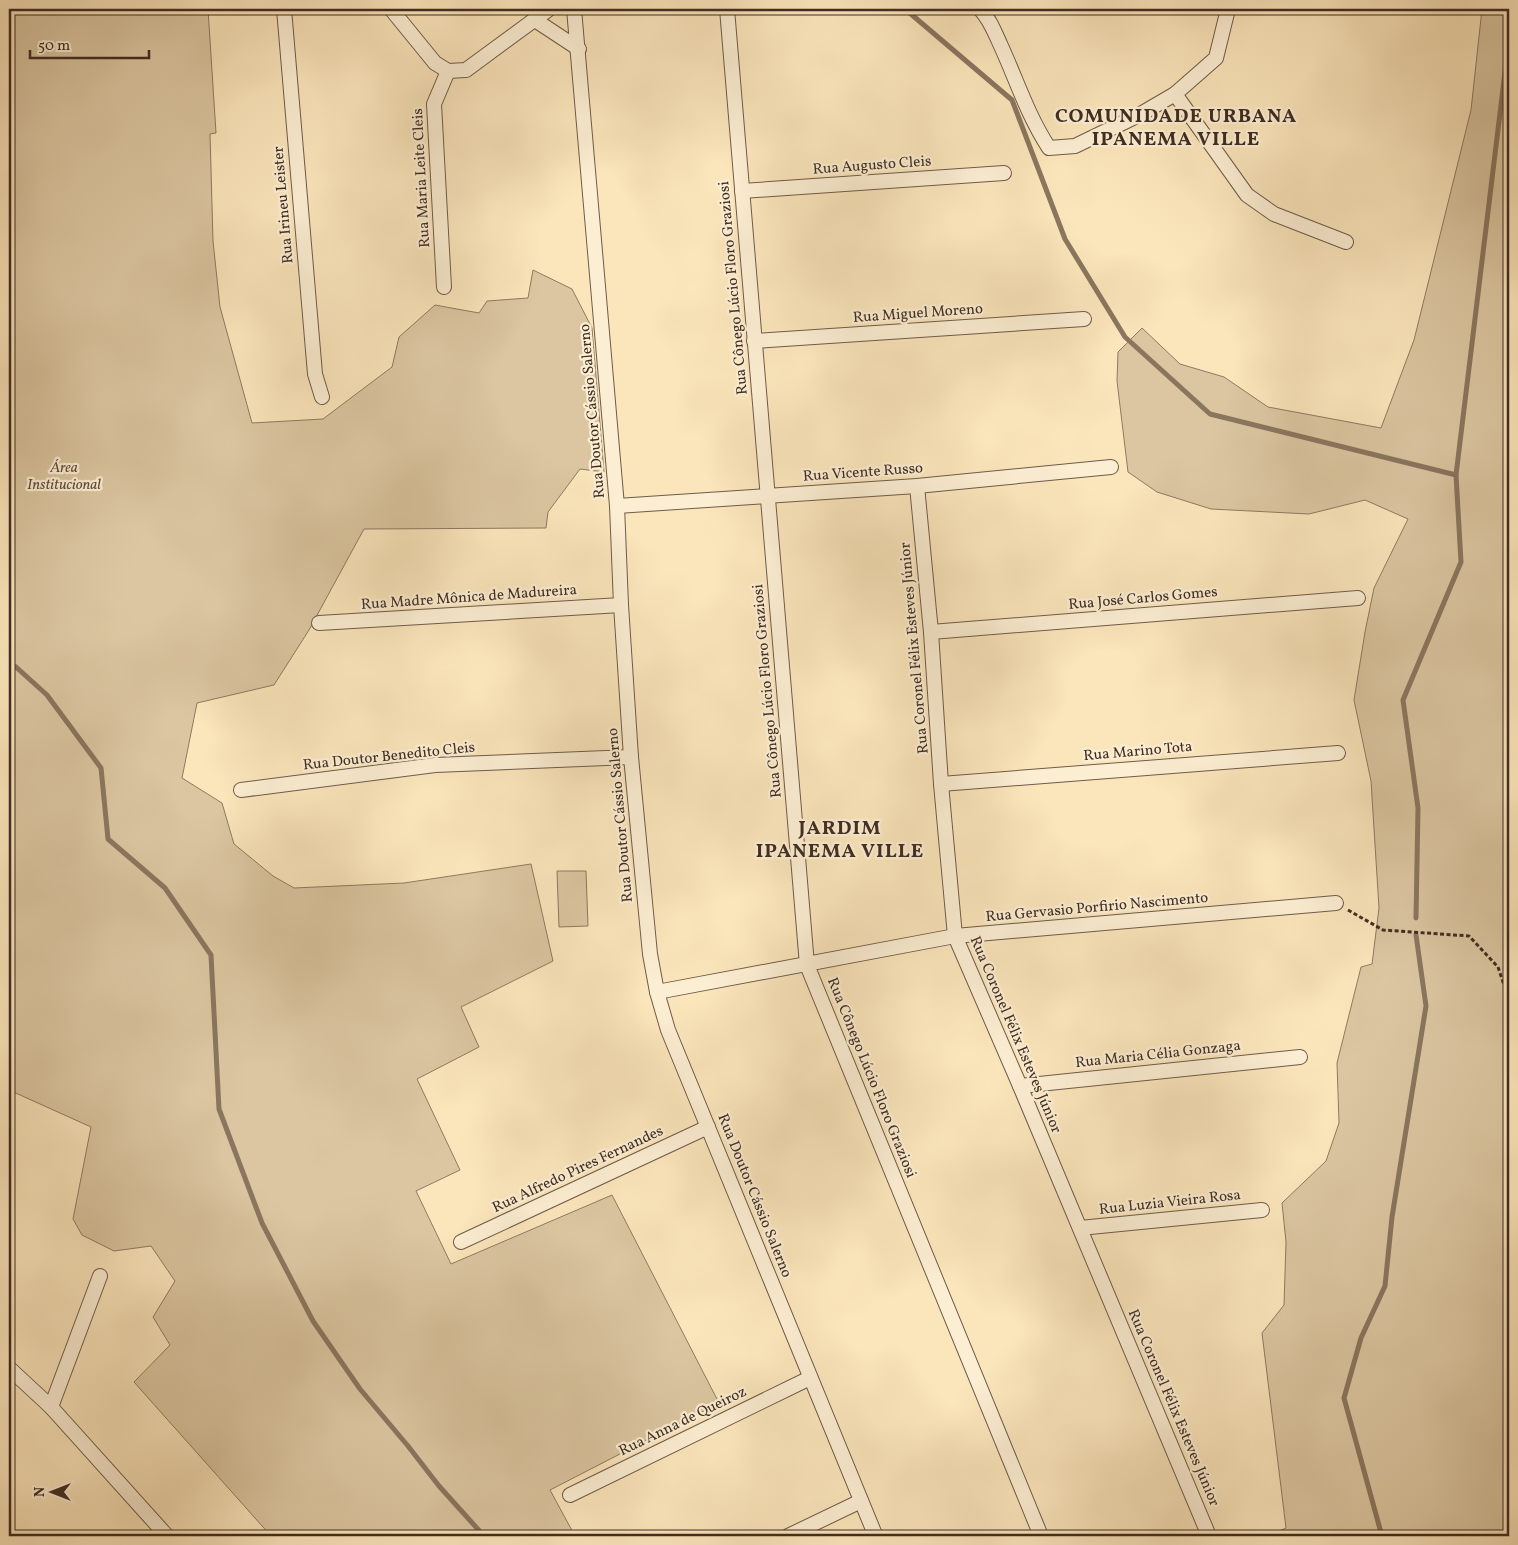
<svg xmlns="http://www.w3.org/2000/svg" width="1518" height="1545" font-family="Vollkorn,serif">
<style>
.green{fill:#dbc6a1;stroke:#8e7a62}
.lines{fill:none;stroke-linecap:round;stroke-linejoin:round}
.stream{stroke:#8a765f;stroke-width:5}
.street-casing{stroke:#6f5b48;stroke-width:16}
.path{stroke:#402d22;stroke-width:3;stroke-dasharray:4 2.5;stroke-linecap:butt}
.street{stroke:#fceed3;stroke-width:14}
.labels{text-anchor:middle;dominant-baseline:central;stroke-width:4.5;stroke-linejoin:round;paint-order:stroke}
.street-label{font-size:15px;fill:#402d22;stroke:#fceed3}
.park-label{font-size:15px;font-style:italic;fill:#5f4c3b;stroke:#fceed3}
.district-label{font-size:20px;font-weight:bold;letter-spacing:1px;fill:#402d22;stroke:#fceed3}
</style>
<rect width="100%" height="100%" fill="#fbe5bb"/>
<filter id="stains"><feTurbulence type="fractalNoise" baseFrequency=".004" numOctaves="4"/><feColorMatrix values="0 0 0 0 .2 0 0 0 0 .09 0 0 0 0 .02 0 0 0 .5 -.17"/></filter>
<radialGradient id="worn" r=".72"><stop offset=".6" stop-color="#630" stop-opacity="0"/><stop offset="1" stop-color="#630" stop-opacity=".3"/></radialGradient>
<g class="green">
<polygon points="9,9 208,9 216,133 210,134 213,241 220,307 252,423 323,419 392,367 399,337 435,305 479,313 487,301 528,298 533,270 572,289 592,328 604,472 580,469 548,512 546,528 364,529 309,630 274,685 197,703 182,778 222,803 234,844 273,876 294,888 404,883 531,864 553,961 461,1007 479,1047 417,1079 460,1170 416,1191 451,1264 612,1195 719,1403 550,1490 575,1536 271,1536 134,1382 170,1345 153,1317 175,1281 151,1246 114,1251 82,1235 73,1219 91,1127 9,1090"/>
<polygon points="1482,9 1509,9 1509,1536 1268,1536 1286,1528 1262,1333 1284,1305 1286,1242 1282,1203 1326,1161 1339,1123 1337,1063 1361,967 1372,964 1379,908 1371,781 1354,700 1365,632 1374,588 1408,519 1365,500 1309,514 1211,509 1157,492 1128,472 1117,381 1118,352 1142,328 1180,364 1224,377 1268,407 1381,428 1414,340 1471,110"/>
<polygon points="557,871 586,871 588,926 559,927"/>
</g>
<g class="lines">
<g class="stream">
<polyline points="905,9 1012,100 1065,239 1125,337 1210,414 1456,475"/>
<polyline points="9,663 16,667 47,695 101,768 108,839 165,888 211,955 219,1109 262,1223 313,1321 360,1389 408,1446 439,1486 484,1536"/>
<polyline points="1416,918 1418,808 1403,700 1461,562 1456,475 1509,39"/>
<polyline points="1383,1536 1380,1529 1344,1398 1361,1338 1385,1286 1392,1217 1426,1006 1416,935"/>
</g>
<defs>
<g id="street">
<polyline points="284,9 315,374 322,397"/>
<polyline points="391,9 435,63 448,71"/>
<polyline points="574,9 617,506 621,605 631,757 650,954 657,992 668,1030 874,1532 877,1536"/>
<polyline points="727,9 807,965 1041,1536"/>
<path d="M980 9C990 19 995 33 1001 46 1017 81 1028 116 1049 148L1075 146 1139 115 1175 94 1216 58 1228 9"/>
<polyline points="535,20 579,49"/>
<polyline points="448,71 466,70 549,9"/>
<polyline points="1175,94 1247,195 1274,214 1346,242"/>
<polyline points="742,191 1004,173"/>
<polyline points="444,287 434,104 448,71"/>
<polyline points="754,341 1084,319"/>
<polyline points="917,486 931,632 941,784 955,936 1020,1086 1209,1536"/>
<polyline points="617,506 917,486 1111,467"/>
<polyline points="319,623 621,605"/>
<polyline points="931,632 1358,598"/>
<polyline points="941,784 1338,753"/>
<polyline points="241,790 435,765 631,757"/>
<polyline points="657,992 955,936 1336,903"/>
<polyline points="1020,1086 1300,1057"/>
<polyline points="1080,1228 1262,1210"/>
<polyline points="461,1242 708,1127"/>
<polyline points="9,1368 51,1407 167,1536"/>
<polyline points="51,1407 100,1276"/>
<polyline points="570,1495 810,1378"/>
<polyline points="788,1536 861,1501"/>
</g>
</defs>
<use href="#street" class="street-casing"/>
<polyline class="path" points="1348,910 1383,930 1469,936 1498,967 1509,1000"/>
<use href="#street" class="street"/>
</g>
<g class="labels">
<g class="street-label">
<text transform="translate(872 166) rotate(-4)">Rua Augusto Cleis</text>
<text transform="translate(422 178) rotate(-93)">Rua Maria Leite Cleis</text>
<text transform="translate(284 205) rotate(-95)">Rua Irineu Leister</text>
<text transform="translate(734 288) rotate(-95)">Rua Cônego Lúcio Floro Graziosi</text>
<text transform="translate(918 314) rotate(-4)">Rua Miguel Moreno</text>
<text transform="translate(593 411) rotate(-95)">Rua Doutor Cássio Salerno</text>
<text transform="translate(863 473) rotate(-4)">Rua Vicente Russo</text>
<text transform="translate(469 598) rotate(-4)">Rua Madre Mônica de Madureira</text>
<text transform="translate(1143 599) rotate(-5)">Rua José Carlos Gomes</text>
<text transform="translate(915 648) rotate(-95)">Rua Coronel Félix Esteves Júnior</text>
<text transform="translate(768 691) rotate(-95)">Rua Cônego Lúcio Floro Graziosi</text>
<text transform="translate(1138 752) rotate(-5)">Rua Marino Tota</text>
<text transform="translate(389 757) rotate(-6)">Rua Doutor Benedito Cleis</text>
<text transform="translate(621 815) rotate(-95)">Rua Doutor Cássio Salerno</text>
<text transform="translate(1097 908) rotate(-5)">Rua Gervasio Porfirio Nascimento</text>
<text transform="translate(1015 1035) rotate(67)">Rua Coronel Félix Esteves Júnior</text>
<text transform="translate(1158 1055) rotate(-6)">Rua Maria Célia Gonzaga</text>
<text transform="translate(871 1078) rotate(68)">Rua Cônego Lúcio Floro Graziosi</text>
<text transform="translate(578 1170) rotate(-25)">Rua Alfredo Pires Fernandes</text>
<text transform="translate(754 1196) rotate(68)">Rua Doutor Cássio Salerno</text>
<text transform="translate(1170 1203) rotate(-6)">Rua Luzia Vieira Rosa</text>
<text transform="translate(1173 1408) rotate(67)">Rua Coronel Félix Esteves Júnior</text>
<text transform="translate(683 1422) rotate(-26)">Rua Anna de Queiroz</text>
</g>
<g class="park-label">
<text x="64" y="468">Área<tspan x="64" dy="17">Institucional</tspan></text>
</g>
<g class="district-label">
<text x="1176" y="117">COMUNIDADE URBANA<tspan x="1176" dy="23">IPANEMA VILLE</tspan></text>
<text x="840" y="829">JARDIM<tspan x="840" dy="23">IPANEMA VILLE</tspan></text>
</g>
</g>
<rect width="1518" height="1545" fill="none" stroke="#fbe5bb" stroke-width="30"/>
<rect x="10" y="10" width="1498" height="1525" fill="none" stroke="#402d22" stroke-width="2.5"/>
<rect x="15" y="15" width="1488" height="1515" fill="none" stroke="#402d22"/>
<g transform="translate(52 1492) rotate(270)" stroke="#fceed3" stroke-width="4" paint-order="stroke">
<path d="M0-4L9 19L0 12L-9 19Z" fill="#402d22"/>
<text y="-8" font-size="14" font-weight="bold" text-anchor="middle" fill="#402d22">N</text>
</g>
<path d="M30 50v8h119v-8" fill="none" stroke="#402d22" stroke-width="2.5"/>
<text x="38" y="50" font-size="15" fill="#402d22" stroke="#fceed3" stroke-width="4" paint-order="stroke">50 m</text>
<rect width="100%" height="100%" filter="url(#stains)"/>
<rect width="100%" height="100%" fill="url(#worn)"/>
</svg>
